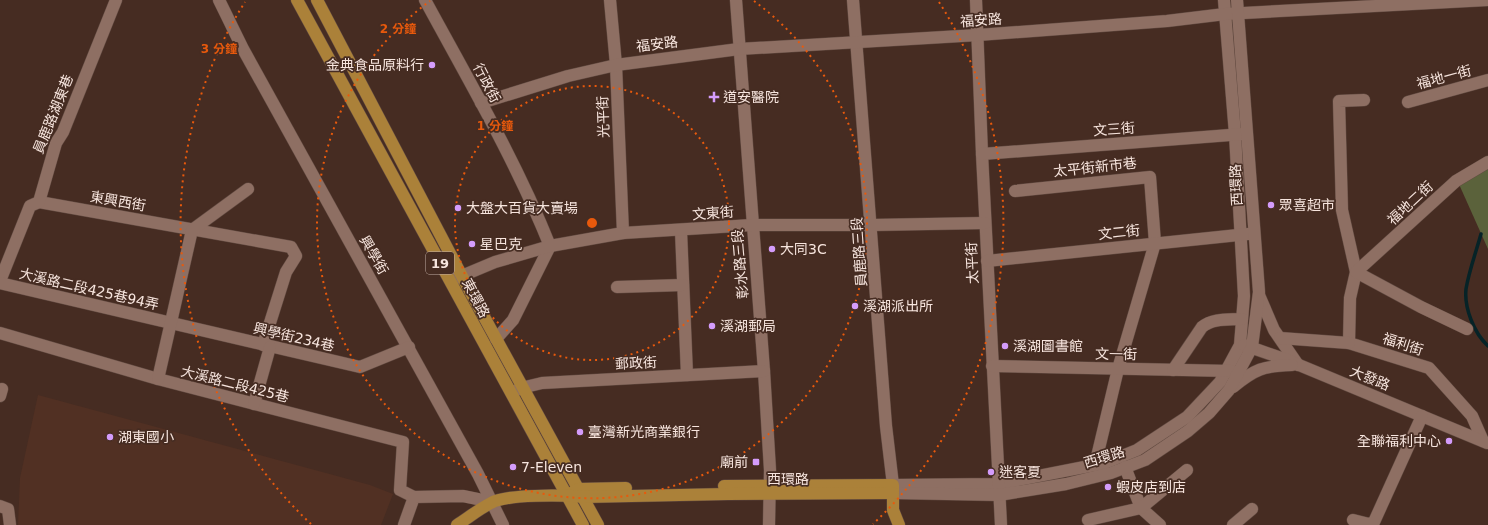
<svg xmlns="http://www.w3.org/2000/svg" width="1488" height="525" font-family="'DejaVu Sans','Noto Sans TC',sans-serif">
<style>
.built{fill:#513023}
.green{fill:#5b623b}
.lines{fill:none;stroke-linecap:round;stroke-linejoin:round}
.stream{stroke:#062327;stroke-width:3.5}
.minor-casing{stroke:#614a41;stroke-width:13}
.major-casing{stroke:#614a41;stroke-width:13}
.minor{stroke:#8e6f63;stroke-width:12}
.major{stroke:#ab8139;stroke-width:12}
.ring{fill:none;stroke:#e8590c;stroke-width:2;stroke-dasharray:2 4}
.poi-dot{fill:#d49cfb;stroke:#462c22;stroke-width:1.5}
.labels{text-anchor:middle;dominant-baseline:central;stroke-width:3.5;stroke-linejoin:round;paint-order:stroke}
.shield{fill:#462c22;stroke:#c2aea6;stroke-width:1}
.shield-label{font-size:13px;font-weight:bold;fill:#f7e5de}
.street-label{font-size:14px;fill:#f7e5de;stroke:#462c22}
.poi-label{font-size:14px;fill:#f7e5de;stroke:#462c22;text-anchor:start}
.centre{fill:#e8590c;stroke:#462c22;stroke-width:2}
.ring-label{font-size:12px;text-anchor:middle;font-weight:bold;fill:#e8590c;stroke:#462c22;stroke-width:3.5;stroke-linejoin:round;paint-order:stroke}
</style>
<rect width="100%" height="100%" fill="#462c22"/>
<polygon class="built" points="38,395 370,485 393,494 381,525 18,525 20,478"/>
<polygon class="green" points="1488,165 1488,249 1458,182"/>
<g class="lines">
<path class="stream" d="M1481 234C1476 252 1469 271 1466 289 1464 308 1474 333 1488 346"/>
<defs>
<g id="minor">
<polyline points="219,0 243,49 478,474 503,525"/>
<path d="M425 0C469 81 516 161 550 246L513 320 496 339"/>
<polyline points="610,0 616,65 623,233"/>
<polyline points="736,0 764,371 770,470 769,525"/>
<polyline points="853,0 886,426 893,485 998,484 1105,463 1137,450 1187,417 1220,382 1240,345 1244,296 1235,134 1224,0"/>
<polyline points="976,0 982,154 1001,525"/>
<polyline points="1364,100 1339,101 1342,210 1356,272 1350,298 1349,343 1429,368 1472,416 1483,441"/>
<polyline points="1408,102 1488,80"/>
<polyline points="481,103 568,76 616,65 739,49 978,35 1167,21 1225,14 1488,0"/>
<polyline points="982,154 1243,134"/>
<polyline points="1015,191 1150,177 1155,243 1118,369 1095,465"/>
<polyline points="39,202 291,247 296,256 286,272 263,345"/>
<polyline points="681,231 687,375"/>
<polyline points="987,261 1248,234"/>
<polyline points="452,280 495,262 550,246 623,233 752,225 872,225 985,223"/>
<polyline points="0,281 30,206 39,202 56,143 63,132 116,0"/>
<polyline points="0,283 360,367 409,347"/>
<polyline points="617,287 683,285"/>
<polyline points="1259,295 1274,330 1298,365"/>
<polyline points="1467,329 1421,307 1356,272 1456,181 1488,162"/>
<polyline points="0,333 158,379 403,442 400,490 414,497"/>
<polyline points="1280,338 1349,343"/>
<polyline points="1244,345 1287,360 1487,443"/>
<polyline points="992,366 1231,371"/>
<path d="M1173 370 1202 327C1213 318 1228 320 1242 319"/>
<polyline points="158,379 192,230 248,189"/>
<path d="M1233 387C1255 369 1263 366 1292 365"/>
<polyline points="513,392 521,388 542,383 764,371"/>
<polyline points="0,396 2,389"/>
<polyline points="254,404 270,347"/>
<polyline points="1125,467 1141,508 1160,525"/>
<polyline points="893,493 999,495 1066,484 1111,473 1145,460 1188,431 1209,413 1229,390 1252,347 1259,292 1237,0"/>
<polyline points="0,506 8,509 10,525"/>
<polyline points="1088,520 1141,508 1187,470"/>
<polyline points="1353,520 1369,524 1374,522 1422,416"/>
<polyline points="404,525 414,497 463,496 492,502"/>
<polyline points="1233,525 1252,509"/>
</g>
<g id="major">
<polyline points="297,0 583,525"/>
<polyline points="317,0 465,282 598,525"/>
<polyline points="724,486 893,485 893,510 899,525"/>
<polyline points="573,492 578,489 626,488"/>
<path d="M457 525C468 518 479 509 491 503 507 494 563 495 583 497L728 494 893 493"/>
</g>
</defs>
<use href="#minor" class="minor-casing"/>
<use href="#major" class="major-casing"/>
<use href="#minor" class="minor"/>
<use href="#major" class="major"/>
</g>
<g class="ring">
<circle cx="592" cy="223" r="137"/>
<path d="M754 1A275 275 0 1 1 430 1"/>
<path d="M311 524A412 412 0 0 1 245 2M939 2A412 412 0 0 1 873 524"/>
</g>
<g class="poi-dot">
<circle cx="432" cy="65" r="4"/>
<path d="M712 91h4v4h4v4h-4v4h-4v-4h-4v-4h4z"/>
<circle cx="1271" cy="205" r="4"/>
<circle cx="458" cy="208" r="4"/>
<circle cx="472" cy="244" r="4"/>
<circle cx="772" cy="249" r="4"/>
<circle cx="855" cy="306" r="4"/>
<circle cx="712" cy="326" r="4"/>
<circle cx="1005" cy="346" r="4"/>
<circle cx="580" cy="432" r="4"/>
<circle cx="110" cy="437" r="4"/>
<circle cx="1449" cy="441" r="4"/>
<rect x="752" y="458" width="8" height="8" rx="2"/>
<circle cx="513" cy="467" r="4"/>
<circle cx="991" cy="472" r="4"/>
<circle cx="1108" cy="487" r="4"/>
</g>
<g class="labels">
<rect class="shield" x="426" y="252" width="28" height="22" rx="3"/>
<g class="shield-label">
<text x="440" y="263">19</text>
</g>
<g class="street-label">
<text transform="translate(981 20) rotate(-4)">福安路</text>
<text transform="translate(657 44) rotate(-7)">福安路</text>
<text transform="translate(1444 77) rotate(-15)">福地一街</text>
<text transform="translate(487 83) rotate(62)">行政街</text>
<text transform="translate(53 114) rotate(-68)">員鹿路湖東巷</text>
<text transform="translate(603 117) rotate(-92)">光平街</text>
<text transform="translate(1114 129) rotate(-4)">文三街</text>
<text transform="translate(1095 167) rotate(-6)">太平街新市巷</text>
<text transform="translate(1236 185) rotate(-93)">西環路</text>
<text transform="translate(118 201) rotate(10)">東興西街</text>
<text transform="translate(1410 203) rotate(-43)">福地二街</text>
<text transform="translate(713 213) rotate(-4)">文東街</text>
<text transform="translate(1119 232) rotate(-6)">文二街</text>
<text transform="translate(859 252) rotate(-94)">員鹿路三段</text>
<text transform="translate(374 255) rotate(60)">興學街</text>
<text transform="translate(972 263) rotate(-93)">太平街</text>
<text transform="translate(740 264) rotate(-95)">彰水路三段</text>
<text transform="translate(89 289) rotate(13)">大溪路二段425巷94弄</text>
<text transform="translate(476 298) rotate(62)">東環路</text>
<text transform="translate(294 337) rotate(13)">興學街234巷</text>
<text transform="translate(1403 344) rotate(18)">福利街</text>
<text transform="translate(1116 354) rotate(1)">文一街</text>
<text transform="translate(636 363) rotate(-3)">郵政街</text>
<text transform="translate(1370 378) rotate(22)">大發路</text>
<text transform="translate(235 384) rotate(14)">大溪路二段425巷</text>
<text transform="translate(1104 457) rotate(-17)">西環路</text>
<text x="788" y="479">西環路</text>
</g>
<g class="poi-label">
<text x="424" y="65" text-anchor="end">金典食品原料行</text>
<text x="723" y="97">道安醫院</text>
<text x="1279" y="205">眾喜超市</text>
<text x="466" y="208">大盤大百貨大賣場</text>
<text x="480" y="244">星巴克</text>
<text x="780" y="249">大同3C</text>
<text x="863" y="306">溪湖派出所</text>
<text x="720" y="326">溪湖郵局</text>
<text x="1013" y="346">溪湖圖書館</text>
<text x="588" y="432">臺灣新光商業銀行</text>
<text x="118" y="437">湖東國小</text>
<text x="1441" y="441" text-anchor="end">全聯福利中心</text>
<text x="748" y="462" text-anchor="end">廟前</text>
<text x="521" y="467">7-Eleven</text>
<text x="999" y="472">迷客夏</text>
<text x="1116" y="487">蝦皮店到店</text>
</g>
</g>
<circle cx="592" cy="223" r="6" class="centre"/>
<g class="ring-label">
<text x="398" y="33">2 分鐘</text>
<text x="219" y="53">3 分鐘</text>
<text x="495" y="130">1 分鐘</text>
</g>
</svg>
